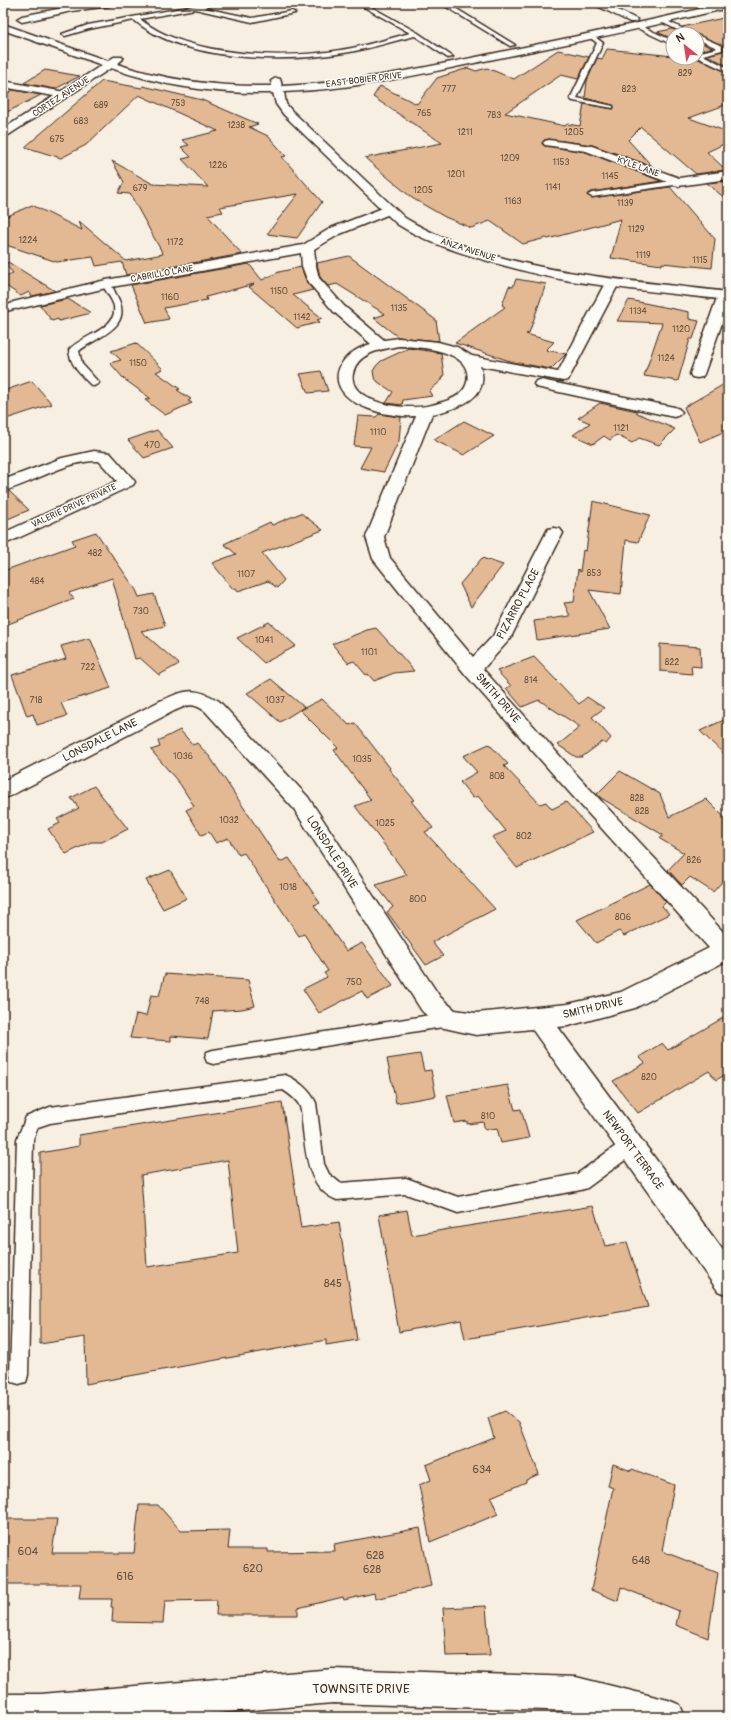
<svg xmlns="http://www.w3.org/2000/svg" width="731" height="1720" font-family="Pangolin,sans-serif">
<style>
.building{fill:#e2b993;stroke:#3b2a1e;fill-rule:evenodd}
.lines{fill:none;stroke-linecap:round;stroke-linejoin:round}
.lane-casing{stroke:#3b2a1e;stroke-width:3}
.street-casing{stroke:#3b2a1e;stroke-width:3}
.secondary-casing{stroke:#3b2a1e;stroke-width:3}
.lane{fill:#fdfcf7;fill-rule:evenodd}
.street{fill:#fdfcf7;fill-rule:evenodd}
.secondary{fill:#fdfcf7;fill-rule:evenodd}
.labels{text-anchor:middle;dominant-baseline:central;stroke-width:3;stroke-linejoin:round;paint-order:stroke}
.number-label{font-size:9px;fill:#654e3b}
.far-street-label{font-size:9px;fill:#3b2a1e;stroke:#fdfcf7}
.street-label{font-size:11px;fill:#3b2a1e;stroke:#fdfcf7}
.near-number-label{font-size:11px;fill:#654e3b}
.near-street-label{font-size:13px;fill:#3b2a1e;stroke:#fdfcf7}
</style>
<rect width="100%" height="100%" fill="#f8efe3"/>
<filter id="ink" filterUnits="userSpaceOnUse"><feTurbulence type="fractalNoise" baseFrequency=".025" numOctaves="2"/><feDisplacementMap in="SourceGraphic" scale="8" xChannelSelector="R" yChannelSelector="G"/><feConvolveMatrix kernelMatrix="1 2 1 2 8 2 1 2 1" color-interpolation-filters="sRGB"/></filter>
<g filter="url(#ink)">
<g class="building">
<polygon points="728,17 728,66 707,55 723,51 723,45 695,34 682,27"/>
<polygon points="672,29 683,34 673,34 673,39 657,32"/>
<polygon points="697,41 712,48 697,51"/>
<polygon points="607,49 673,56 673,58 696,58 728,73 728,104 689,118 728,132 728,142 707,152 726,170 696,174 641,127 628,140 652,166 592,145 549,139 544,140 542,144 545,146 586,152 661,181 592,192 587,194 591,198 670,187 715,239 712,268 662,263 662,265 611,258 621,219 548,239 546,238 523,244 490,221 471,228 445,217 412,198 365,158 442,143 373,97 380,86 417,104 437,78 468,68 476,71 487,68 514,79 558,50 589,57 578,79 561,75 505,113 565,126 567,124 580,126 584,104 613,109 614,108 613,105 585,98 587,81 597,58 602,59"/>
<polygon points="45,70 80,76 55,89 24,83"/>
<polygon points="102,81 142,88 143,86 202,100 258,124 249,127 268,136 286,156 282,157 322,202 297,238 267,234 298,194 220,207 223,212 207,215 242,254 126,275 122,262 96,266 93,257 57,262 3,244 3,218 32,205 82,230 79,221 126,261 163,254 130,194 118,193 124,182 112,161 153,184 208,187 182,159 191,157 181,147 189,145 182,140 218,131 139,95 140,94 86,145 61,158 25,147"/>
<polygon points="13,90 41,95 3,114 3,96"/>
<polygon points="728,181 728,201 707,183"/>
<polygon points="349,256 436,320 439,341 398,337 374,318 385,314 337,284 328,286 320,277 317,263"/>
<polygon points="8,262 21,270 55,291 32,296 29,292 21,296 3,284 3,277 13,273 6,265"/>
<polygon points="249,264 262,280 279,272 301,267 307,283 313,290 293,295 322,318 317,320 320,322 297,328 249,287 254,284 206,297 207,300 164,308 169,319 147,323 131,285"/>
<polygon points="516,279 546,284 529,333 526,334 554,342 546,350 566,354 551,369 513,362 455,343 505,307 502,305 509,286 513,287"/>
<polygon points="68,299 91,313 59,321 58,319 52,321 40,305"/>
<polygon points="629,300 689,312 689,319 699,321 693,339 690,339 678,381 644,376 662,323 617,321"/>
<polygon points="136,343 163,369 156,372 180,389 177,390 191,399 188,401 192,403 165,415 145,400 150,398 124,379 110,363 121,360 111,351"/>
<polygon points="409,348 441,353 444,375 441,381 429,391 432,396 403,400 402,405 386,403 393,392 378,382 374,377 373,371 376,366 381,361"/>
<polygon points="321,371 328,391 308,393 300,374"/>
<polygon points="32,381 52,404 3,420 3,391"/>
<polygon points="728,382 728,430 700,442 684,407"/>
<polygon points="600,403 637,411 637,413 675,429 659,445 639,438 632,443 616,435 610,440 604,436 593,444 573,435 590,423 578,418"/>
<polygon points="379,414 401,417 399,441 384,472 360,468 371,447 354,446 358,416 376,417"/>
<polygon points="464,421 494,436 464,455 434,440"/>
<polygon points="157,430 173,448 144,458 128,440"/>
<polygon points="9,491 29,510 3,521 3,492"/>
<polygon points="593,501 650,515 638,542 626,540 621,594 589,590 610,629 537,640 534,621 570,616 564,603 574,602 578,569 580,572 583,550 586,551"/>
<polygon points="301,513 323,530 262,553 284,580 277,588 268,581 238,591 236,588 233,589 212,563 236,554 224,544 270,522 272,525"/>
<polygon points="96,532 136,590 139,597 154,594 165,626 141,631 179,664 159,675 140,658 135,659 112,578 69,593 74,599 3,626 3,571 75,545 72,540"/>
<polygon points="482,558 503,565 471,607 460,584"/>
<polygon points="269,622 296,646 264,663 237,638"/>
<polygon points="376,628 404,659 414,671 394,673 374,681 368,674 366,675 354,661 348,663 332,644 367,630"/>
<polygon points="90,638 111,688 61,703 67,716 37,725 33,714 27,716 12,675 66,659 61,646"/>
<polygon points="660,644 700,647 701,667 691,666 692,674 660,671"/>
<polygon points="534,657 579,704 587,697 604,708 592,717 611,738 606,744 602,742 582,757 576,757 558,745 580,727 539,700 522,707 506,688 511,686 497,671"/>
<polygon points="271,679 304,707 280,722 247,693"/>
<polygon points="322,699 349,725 355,723 390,768 389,769 414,800 411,801 433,828 425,832 495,909 432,942 443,956 426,965 387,912 393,907 376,885 407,875 355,806 371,800 334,750 338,748 300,710"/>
<polygon points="728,718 728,758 700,731"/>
<polygon points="180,730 193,745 197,743 210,757 280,862 289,858 320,903 314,905 346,951 362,943 393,986 367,999 362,991 319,1013 303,989 327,977 324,973 328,971 304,934 299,936 244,853 239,855 228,838 216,843 209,832 201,835 186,810 194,806 180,784 151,750 160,747 158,741"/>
<polygon points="489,744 508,764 504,766 540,804 546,802 552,809 566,802 593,832 517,868 492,837 506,831 478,796 473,798 460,782 477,772 463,756"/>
<polygon points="620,771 660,794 669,817 706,799 728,821 728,875 713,892 690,877 682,885 668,870 684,853 660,839 663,835 601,798 597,794"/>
<polygon points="94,786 128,829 102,842 91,842 66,854 48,829 60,823 57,819 79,808 71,798"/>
<polygon points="170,870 186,897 185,899 163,909 146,880"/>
<polygon points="650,884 666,902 662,906 669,914 624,936 619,931 596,943 577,920"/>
<polygon points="165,974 248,980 255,1006 242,1009 213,1011 208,1039 171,1036 171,1041 130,1038 136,1014 146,1016 151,995 159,996"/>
<polygon points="728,1015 728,1073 716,1080 709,1071 638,1113 613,1081 645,1063 639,1057 662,1043 668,1050"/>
<polygon points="420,1054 424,1071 431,1070 436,1096 396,1103 387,1059"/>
<polygon points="508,1085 515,1110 521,1109 529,1138 501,1143 497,1128 485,1130 483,1122 467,1124 467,1121 454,1123 447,1095"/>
<path d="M282 1102 301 1228 339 1222 357 1340 326 1345V1340L86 1384 85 1337 40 1344V1153L79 1146V1135ZM228 1160 238 1253 147 1267 141 1175Z"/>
<polygon points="593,1206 605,1246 627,1242 648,1307 465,1339 461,1320 399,1332 379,1215 407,1210 412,1235"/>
<polygon points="505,1411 519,1422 539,1474 526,1480 526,1482 491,1497 498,1514 430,1542 419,1485 431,1480 426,1465 494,1438 488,1418"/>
<polygon points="613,1464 631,1471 632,1469 674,1485 662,1551 718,1573 708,1638 676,1625 679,1611 621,1587 618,1601 591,1590 613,1488 608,1486"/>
<polygon points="139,1505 158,1505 181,1531 230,1530 228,1549 268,1549 268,1552 335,1551 334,1544 420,1528 431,1586 375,1599 374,1593 344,1600 343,1597 298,1608 298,1615 216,1615 217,1600 165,1601 163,1623 112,1622 113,1607 111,1607 112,1599 79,1599 81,1584 3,1584 3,1519 57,1519 52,1553 134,1553"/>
<polygon points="486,1606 490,1655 446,1656 443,1608"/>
</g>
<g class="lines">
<defs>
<g id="lane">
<path d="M196 3H203L207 6 204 8 252 18 292 11 295 13 252 22 195 9 140 19C189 59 292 60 352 48 371 44 391 38 410 33L357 3H364L418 33 453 57 448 58 415 36C393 41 372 48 350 52 287 63 185 63 134 20L89 29 65 36 62 34 88 25 199 5Z"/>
<polygon points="440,3 447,3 515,45 510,46"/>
<polygon points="661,20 665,20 694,34 686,34 661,22"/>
<polygon points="637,24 673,41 673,45 635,27 634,26"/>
<polygon points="591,34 603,43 577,98 613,106 613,108 573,101 570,99 597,43 588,36"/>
<polygon points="697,35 722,46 722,50 703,55 728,68 728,72 697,57 697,53 717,48 697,39"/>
<polygon points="678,180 681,180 681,184 592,197 588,195 592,193"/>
<path d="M106 281C112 283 114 291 117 296 134 328 99 335 79 351L82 364 99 383 94 386 91 385C81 375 70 365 69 350 81 335 118 330 114 306 112 299 105 290 102 284Z"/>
<polygon points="18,302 21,303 22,305 21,307 3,312 3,306"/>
<polygon points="449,1012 454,1014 457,1019 454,1024 449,1026 213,1064 207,1062 205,1057 207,1052 213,1050"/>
<path d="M285 1075C298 1080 310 1090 316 1103L324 1164 329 1174 340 1183 406 1178 458 1197 577 1174 624 1140 630 1138 636 1140 638 1146 636 1152 587 1188 581 1190 458 1213 406 1194 337 1200C306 1188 306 1151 302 1122 302 1118 302 1112 300 1107 298 1100 289 1094 283 1090L50 1123 38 1127 33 1139 28 1375 26 1382 19 1384 12 1382 10 1375 17 1139 26 1117 50 1107Z"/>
</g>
<g id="street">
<polygon points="88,3 114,3 109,6 72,11 22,22 17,19 22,16"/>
<polygon points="591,3 604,3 638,20 636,22 630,22"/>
<polygon points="3,81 65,92 70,95 65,98 3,87"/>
<polygon points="549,140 592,146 679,178 728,171 728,179 678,186 586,151 545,145 543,143 545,141"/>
<path d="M388 206 392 207 394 210 392 213 340 234 314 249 316 266 319 278 344 306 384 340 399 338 438 342 457 347 472 356 558 372 605 283 607 280H617L619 283 568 380 563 381 480 366C492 398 457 409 432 414L384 537 390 558 473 657 493 636 548 529 554 528 560 529 563 533 510 639 483 669 575 773 728 937V960L635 1008 568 1026 558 1027 728 1257V1295L718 1291 532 1029 476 1035 440 1027 422 1011 294 809 205 711C191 702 188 705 174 711L10 796 3 798V781L160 701C186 690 194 686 219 701L308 797 440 997 455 1010 476 1013 568 1004 621 992 709 948 561 783 465 674 373 559 366 537 416 416C396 417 374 413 356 403 322 383 340 352 371 344L334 312 308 282 302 266 301 253 106 288 18 309 13 308 11 305 13 302 106 280 303 245 331 228ZM399 346C421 347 474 350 467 382 464 395 451 400 439 403 416 411 372 408 356 388 353 384 352 378 353 374 356 353 382 349 399 346Z"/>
<polygon points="725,291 728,292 728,306 704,374 702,377 697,378 692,377 690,374 718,295 720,292"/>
<polygon points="541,380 674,407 679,409 682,412 679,415 674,417 536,387 534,384 536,381"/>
<path d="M94 451 110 453 133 479 135 482 133 485 3 545V533L117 481 99 461C65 460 35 483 3 491V480L62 458Z"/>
</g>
<g id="secondary">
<path d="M725 3H728V8C650 27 572 43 494 59 422 74 357 89 284 92L286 104 292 111 405 218C496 273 624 279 728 292V300C676 294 623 289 571 281 545 277 520 270 495 263 460 253 427 243 397 224L284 115 276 104 273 93C217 94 164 87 111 68L7 136 3 137V129L102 65 3 30V24L108 61 114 57H122L123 59 117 64C168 81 219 87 272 86L271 81 276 78 280 79 282 86C354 83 421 68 491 54 569 38 647 22 725 3Z"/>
<polygon points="333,1669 576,1677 668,1700 680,1705 685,1717 599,1717 576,1711 333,1703 172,1717 3,1717 3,1694 41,1694"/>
</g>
</defs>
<use href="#lane" class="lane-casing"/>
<use href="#street" class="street-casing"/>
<use href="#secondary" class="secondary-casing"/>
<use href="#lane" class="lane"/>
<use href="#street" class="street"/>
<use href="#secondary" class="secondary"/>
</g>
</g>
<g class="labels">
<g class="number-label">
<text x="685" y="73">829</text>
<text x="449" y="89">777</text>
<text x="629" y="89">823</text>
<text x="178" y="103">753</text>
<text x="101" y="105">689</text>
<text x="424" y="113">765</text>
<text x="494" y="115">783</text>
<text x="81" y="121">683</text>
<text x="236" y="125">1238</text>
<text x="465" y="132">1211</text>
<text x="574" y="132">1205</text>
<text x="57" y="139">675</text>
<text x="510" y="158">1209</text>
<text x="561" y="162">1153</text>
<text x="218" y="165">1226</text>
<text x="456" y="174">1201</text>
<text x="610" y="176">1145</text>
<text x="553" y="187">1141</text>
<text x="140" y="188">679</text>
<text x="423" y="190">1205</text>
<text x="513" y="201">1163</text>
<text x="625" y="203">1139</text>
<text x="636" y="229">1129</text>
<text x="28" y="240">1224</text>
<text x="175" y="242">1172</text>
<text x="643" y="255">1119</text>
<text x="700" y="260">1115</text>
<text x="279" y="291">1150</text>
<text x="170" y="297">1160</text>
<text x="399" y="308">1135</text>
<text x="638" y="311">1134</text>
<text x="302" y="317">1142</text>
<text x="681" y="329">1120</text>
<text x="666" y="358">1124</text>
<text x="138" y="363">1150</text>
<text x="621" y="428">1121</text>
<text x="378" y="432">1110</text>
<text x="152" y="445">470</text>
<text x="95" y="553">482</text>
<text x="594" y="573">853</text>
<text x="246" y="574">1107</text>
<text x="37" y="581">484</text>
<text x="141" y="611">730</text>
<text x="264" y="640">1041</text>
<text x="369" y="652">1101</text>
<text x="672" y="662">822</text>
<text x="88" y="667">722</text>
<text x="531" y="680">814</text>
<text x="36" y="700">718</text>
<text x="275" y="700">1037</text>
<text x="183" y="756">1036</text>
<text x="362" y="759">1035</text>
<text x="497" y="776">808</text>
<text x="637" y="798">828</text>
<text x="642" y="811">828</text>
<text x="229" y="820">1032</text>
<text x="385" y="823">1025</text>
<text x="524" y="836">802</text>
<text x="694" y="860">826</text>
<text x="288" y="887">1018</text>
<text x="418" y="899">800</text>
<text x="623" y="917">806</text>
<text x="354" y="982">750</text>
<text x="202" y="1001">748</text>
<text x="649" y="1077">820</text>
<text x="488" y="1116">810</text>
</g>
<g class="far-street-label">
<text transform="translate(364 80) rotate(-7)">EAST BOBIER DRIVE</text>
<text transform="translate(61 97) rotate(-33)">CORTEZ AVENUE</text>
<text transform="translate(638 167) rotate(20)">KYLE LANE</text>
<text transform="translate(468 250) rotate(18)">ANZA AVENUE</text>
<text transform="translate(162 274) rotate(-10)">CABRILLO LANE</text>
<text transform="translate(74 506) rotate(-25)">VALERIE DRIVE PRIVATE</text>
</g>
<g class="street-label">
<text transform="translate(518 604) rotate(-62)">PIZARRO PLACE</text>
<text transform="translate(498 698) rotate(49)">SMITH DRIVE</text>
<text transform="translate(100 740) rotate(-27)">LONSDALE LANE</text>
<text transform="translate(332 852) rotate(57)">LONSDALE DRIVE</text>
<text transform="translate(593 1008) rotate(-13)">SMITH DRIVE</text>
<text transform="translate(633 1150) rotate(54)">NEWPORT TERRACE</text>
</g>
<g class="near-number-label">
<text x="333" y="1283">845</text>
<text x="482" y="1469">634</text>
<text x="28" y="1551">604</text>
<text x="375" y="1555">628</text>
<text x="641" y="1560">648</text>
<text x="253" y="1568">620</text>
<text x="372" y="1569">628</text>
<text x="125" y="1576">616</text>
</g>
<g class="near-street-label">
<text x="361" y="1689">TOWNSITE DRIVE</text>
</g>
</g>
<rect width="731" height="1720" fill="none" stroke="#fdfcf7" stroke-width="16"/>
<rect x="8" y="8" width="715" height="1704" fill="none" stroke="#3b2a1e" stroke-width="1.5" filter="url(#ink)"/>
<g transform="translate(685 46) rotate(330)"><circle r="19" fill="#fdfcf7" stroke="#afa8a0"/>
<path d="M0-3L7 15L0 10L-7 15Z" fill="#d1495b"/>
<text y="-6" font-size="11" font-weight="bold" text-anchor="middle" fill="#3b2a1e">N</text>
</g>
</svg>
